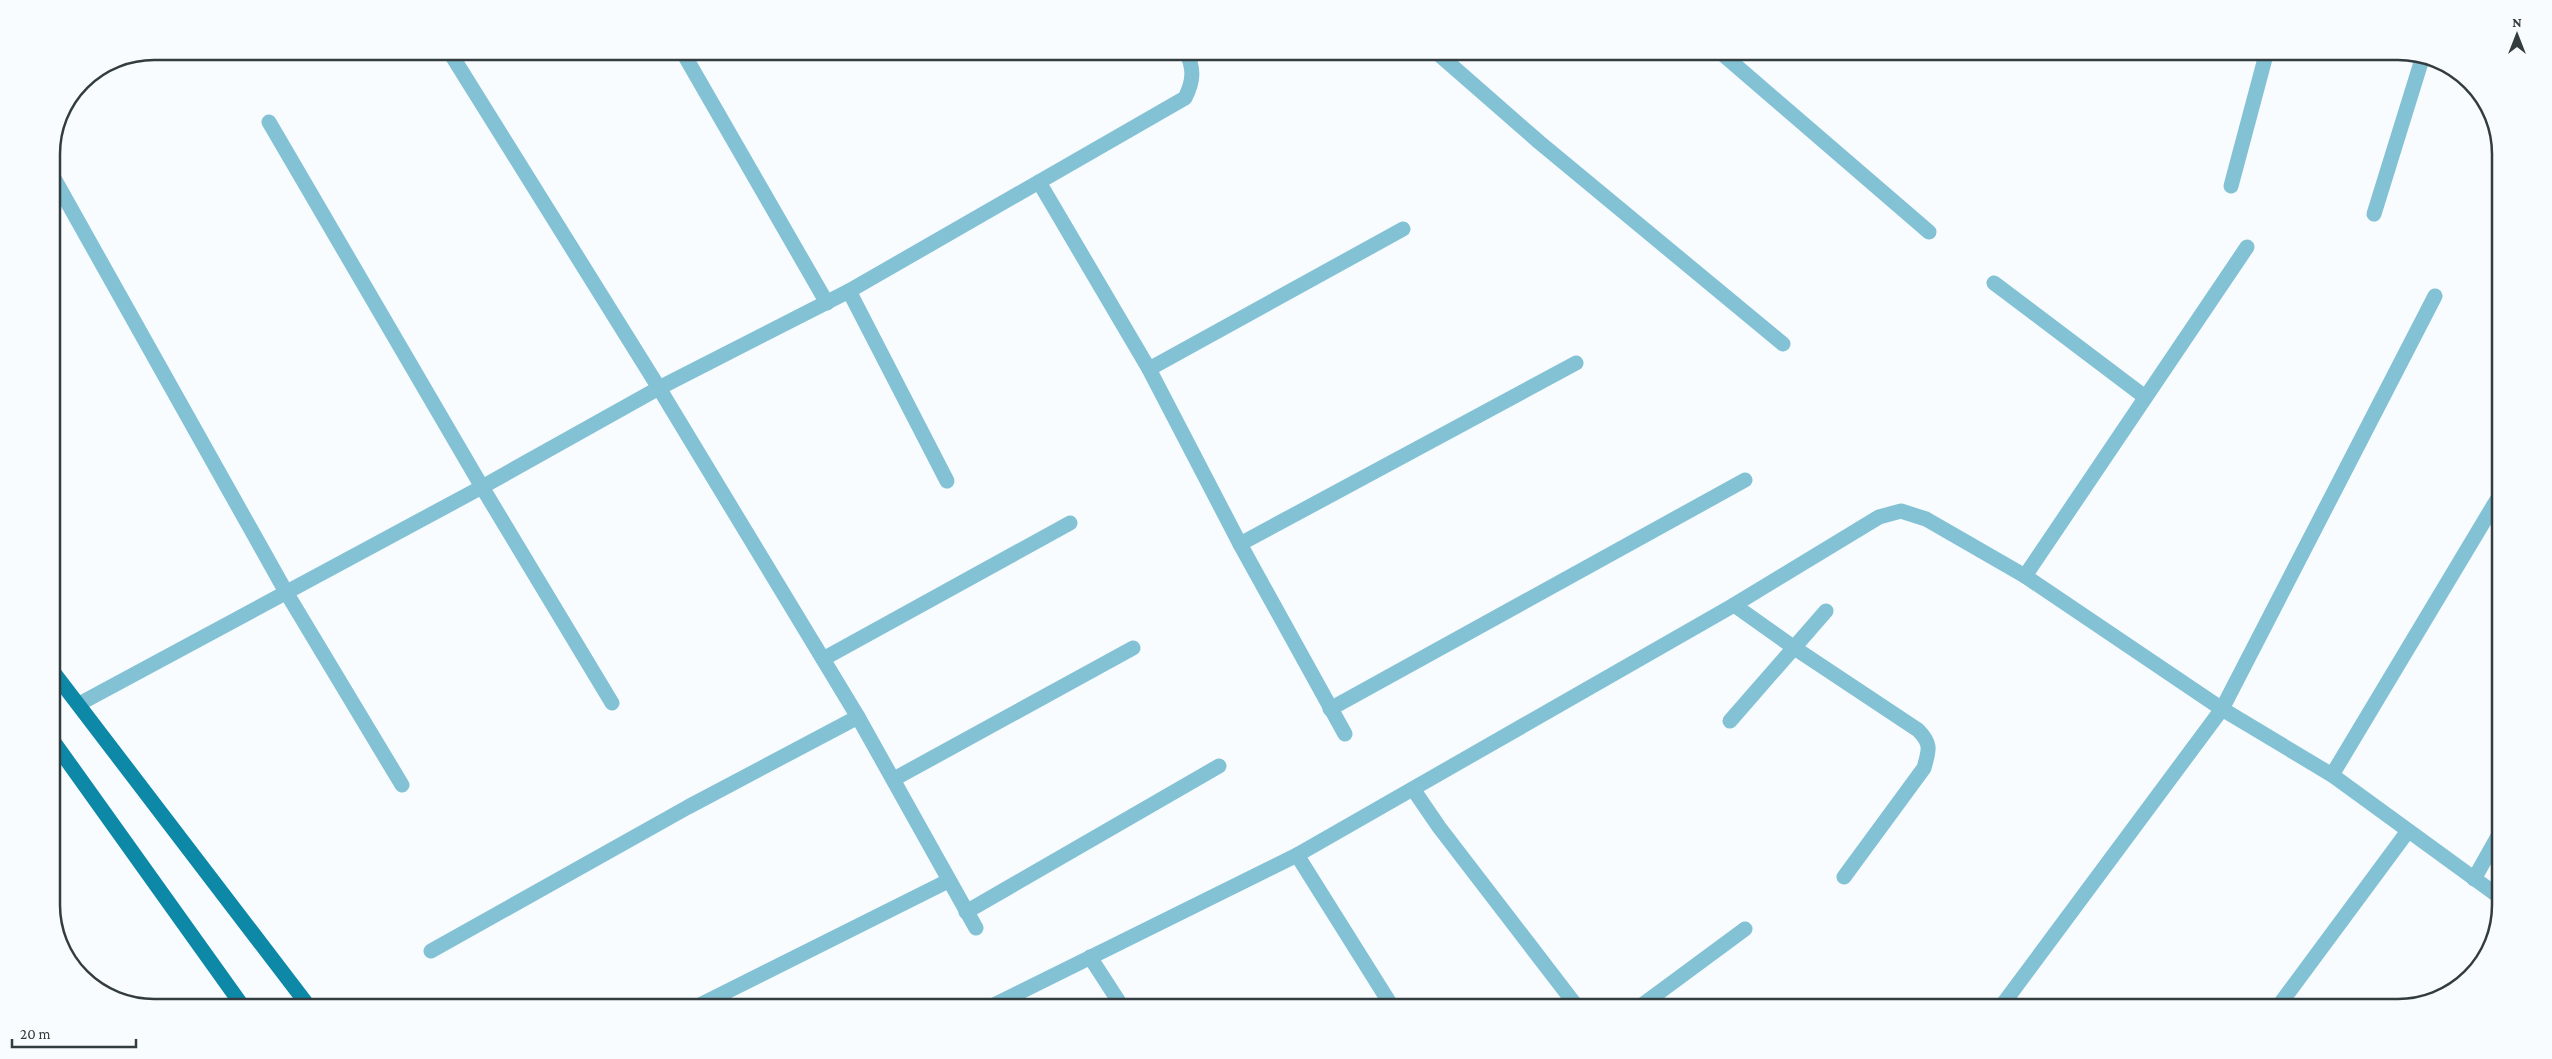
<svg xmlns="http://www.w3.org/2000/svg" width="2552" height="1059" font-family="'Crimson Pro',serif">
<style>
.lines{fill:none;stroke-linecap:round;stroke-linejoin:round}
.street{stroke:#83c1d5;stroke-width:15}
.primary{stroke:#0d89a7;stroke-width:15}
.rim{fill:none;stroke:#333c3f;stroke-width:2.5}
</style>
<rect width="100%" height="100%" fill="#f8fcfe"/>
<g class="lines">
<g class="street">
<polyline points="449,51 659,388 858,717 976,928"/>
<polyline points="682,51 827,303"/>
<polyline points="1435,51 1539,142 1783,344"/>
<polyline points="1719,51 1929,232"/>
<polyline points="269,122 482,487 612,703"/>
<polyline points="51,173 286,592 402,785"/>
<polyline points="1039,182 1149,369 1240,544 1345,734"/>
<polyline points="2231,186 2267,51"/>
<polyline points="2374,214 2423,56"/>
<polyline points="1994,283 2145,397"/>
<polyline points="849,291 947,481"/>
<polyline points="1149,369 1403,229"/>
<polyline points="1240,544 1576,363"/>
<polyline points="2025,576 2247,247"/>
<path d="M1734 605 1796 649 1918 730C1932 744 1929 750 1924 768L1844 877"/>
<polyline points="823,659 1070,523"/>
<path d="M79 704 482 487 659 388 849 291 1185 98C1194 80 1194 69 1186 51"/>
<polyline points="1330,709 1745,480"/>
<polyline points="1730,721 1826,611"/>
<polyline points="2332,775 2501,493"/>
<polyline points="894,779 1133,648"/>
<polyline points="1413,789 1439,827 1578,1008"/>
<polyline points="1297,855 1393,1008"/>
<polyline points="2474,879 2501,831"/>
<polyline points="966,912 1219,766"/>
<polyline points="431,951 688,807 858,717"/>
<polyline points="1090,957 1123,1008"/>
<polyline points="694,1008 948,881"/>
<polyline points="988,1008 1297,855 1734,605 1879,517 1901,511 1926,519 2025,576 2222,709 2332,775 2501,898"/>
<polyline points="1638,1008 1745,929"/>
<polyline points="2000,1008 2222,709 2435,296"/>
<polyline points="2277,1008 2408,831"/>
</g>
<g class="primary">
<polyline points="51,669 310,1008"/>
<polyline points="51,738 244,1008"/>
</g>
</g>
<path d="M0 0H2552V1059H0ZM154 60H2398A94 94 0 0 1 2492 154V905A94 94 0 0 1 2398 999H154A94 94 0 0 1 60 905V154A94 94 0 0 1 154 60Z" fill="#f8fcfe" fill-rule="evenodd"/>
<path class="rim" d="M154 60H2398A94 94 0 0 1 2492 154V905A94 94 0 0 1 2398 999H154A94 94 0 0 1 60 905V154A94 94 0 0 1 154 60Z"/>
<g transform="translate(2517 35)" stroke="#f8fcfe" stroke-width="4" paint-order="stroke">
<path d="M0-4L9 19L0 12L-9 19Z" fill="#333c3f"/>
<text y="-8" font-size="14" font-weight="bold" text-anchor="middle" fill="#333c3f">N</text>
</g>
<path d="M12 1039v8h124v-8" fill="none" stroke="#333c3f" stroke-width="2.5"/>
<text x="20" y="1039" font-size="15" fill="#333c3f" stroke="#f8fcfe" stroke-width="4" paint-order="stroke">20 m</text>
</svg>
